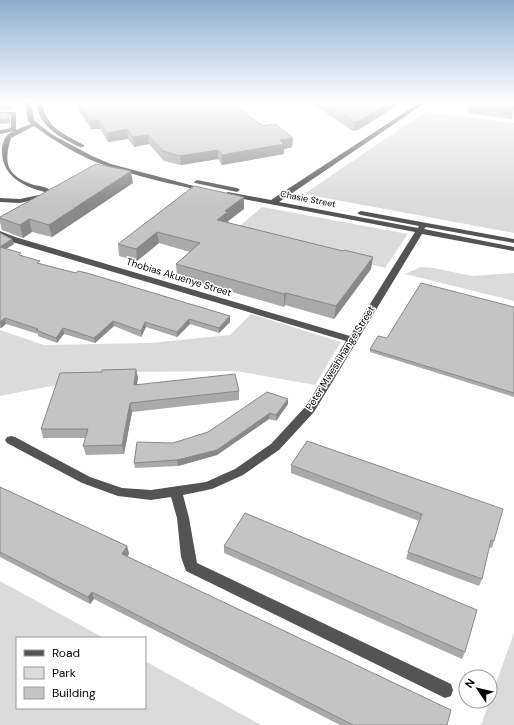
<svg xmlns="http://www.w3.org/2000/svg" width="514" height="725" font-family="'DM Sans',sans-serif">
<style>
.green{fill:#dbdbdb}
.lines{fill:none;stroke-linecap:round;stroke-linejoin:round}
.minor{fill:#545454;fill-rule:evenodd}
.wall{fill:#a9a9a9}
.shaded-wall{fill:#898989}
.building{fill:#c4c4c4;stroke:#898989}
.labels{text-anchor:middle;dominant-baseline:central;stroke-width:3;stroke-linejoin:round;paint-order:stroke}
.far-street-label{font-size:9px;fill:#000;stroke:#fff}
.street-label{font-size:10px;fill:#000;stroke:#fff}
</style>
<rect width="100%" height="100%" fill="#fff"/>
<g class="green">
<polygon points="425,112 514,123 514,233 304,194"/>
<polygon points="262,207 408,234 385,268 235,230"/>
<polygon points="421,267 434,268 472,276 514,273 514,301 405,274"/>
<polygon points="251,314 341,342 315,385 236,371 123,372 0,396 0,330 44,345 150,343 230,335"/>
<polygon points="0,581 104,638 17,638 17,708 145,708 145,661 261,725 0,725"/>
<polygon points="514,633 514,725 481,725"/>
</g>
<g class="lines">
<g class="minor">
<path d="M25 103H31L34 120 37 123 53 135 92 156 111 164 209 190 206 192C173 184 139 177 107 166 82 158 56 142 34 126L11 138C3 164 7 176 34 185 40 186 47 187 51 191L48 193C26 187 0 178 2 147 4 139 6 134 14 131L0 134V130L11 128V115L0 116V112H16V130L31 124 28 120Z"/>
<path d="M36 103H42C46 128 64 134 84 145V147C79 148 74 144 70 142 52 133 40 123 36 103Z"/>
<polygon points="419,103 425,103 279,202 418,228 419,226 361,215 357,213 361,211 514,239 514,243 426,227 424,229 514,247 514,251 422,234 314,412 279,450 243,475 212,489 183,495 189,518 197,563 451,684 453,690 451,696 445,698 186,571 181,557 177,518 171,497 151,500 118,496 82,483 7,443 5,440 7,437 11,436 15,437 90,477 122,488 151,490 206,482 235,469 271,444 306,406 346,341 9,241 0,236 0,231 15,237 350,336 415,232 228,196 225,194 228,192 271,200"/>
<polygon points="197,180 237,188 240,190 237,192 195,183 194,182"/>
<polygon points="39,195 42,197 41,198 20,203 0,202 0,198 20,199"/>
</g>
</g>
<g class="wall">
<rect x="0" y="103" width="12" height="7"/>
<polygon points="74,103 228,103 263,126 293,138 292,147 284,149 284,154 222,165 218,159 181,165 164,161 149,144 134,147 128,139 108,142 100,129 91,129"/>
<polygon points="312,103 401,103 358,130 353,131"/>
<polygon points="469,103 514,103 514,110 512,119 467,113"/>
<polygon points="133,183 52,237 32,232 23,238 2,230 0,222 0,217"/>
<polygon points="244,197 244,209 228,221 229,223 371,269 334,319 285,305 284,307 177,276 176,264 190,252 159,243 137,261 119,256 118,244"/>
<polygon points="0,233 12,239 14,244 6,249 41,264 230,322 219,333 190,324 177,337 146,327 141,337 114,326 95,343 64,334 57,343 38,336 38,334 6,324 1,328 0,328"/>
<polygon points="514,307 514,397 370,352 370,349"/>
<polygon points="138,378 137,384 239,391 239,400 132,412 124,454 86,455 83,446 86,438 43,438 41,429"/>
<polygon points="288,399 288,404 276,421 269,419 217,455 178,466 135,468 134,463 173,443 208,432"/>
<polygon points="291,465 494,541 492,548 489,547 482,579 479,586 406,559 408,552 419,521 291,473"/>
<polygon points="0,487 127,546 129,554 127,556 447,725 340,725 94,599 90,604 0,557"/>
<polygon points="224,546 465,652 462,659 224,553"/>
</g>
<g class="shaded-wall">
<polygon points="389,103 401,103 358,130 353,131 354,122"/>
<polygon points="9,113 10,117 10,123 0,124 0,120"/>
<polygon points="99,120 100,129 91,129 90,121"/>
<polygon points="127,129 128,139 108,142 107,133"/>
<polygon points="148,135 149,144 134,147 133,137"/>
<polygon points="293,138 292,147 284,149 284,154 222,165 222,155 280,140"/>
<polygon points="218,150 218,159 181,165 180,156"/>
<polygon points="131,171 133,183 52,237 49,225"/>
<polygon points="244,197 244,209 228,221 229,224 217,220 225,211"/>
<polygon points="29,219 32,232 23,238 20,225"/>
<polygon points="157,232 159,243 137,261 136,249"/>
<polygon points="12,239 14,244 1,252 0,247"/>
<polygon points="373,257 371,269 334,319 336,306"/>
<polygon points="286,293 285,305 284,307 284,294"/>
<polygon points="230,316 230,322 219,333 219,328"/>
<polygon points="5,318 6,324 1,328 0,322"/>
<polygon points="189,319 190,324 177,337 177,332"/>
<polygon points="113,321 114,326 95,343 94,338"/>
<polygon points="145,322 146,327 141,337 141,331"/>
<polygon points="63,328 64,334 57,343 56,338"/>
<polygon points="136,369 138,378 135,394 134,385"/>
<polygon points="288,399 288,404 276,421 276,415"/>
<polygon points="130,403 132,412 124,454 122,445"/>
<polygon points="270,413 269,419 217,455 178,466 177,460"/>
<polygon points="127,546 129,554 123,561 122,554"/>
<polygon points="92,592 94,599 90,604 88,597"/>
</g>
<g class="building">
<rect x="0" y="103" width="11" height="4"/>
<polygon points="78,103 228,103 236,106 263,126 275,124 293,138 280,140 284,144 222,155 218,150 180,156 163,151 148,135 133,137 127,129 107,133 99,120 90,121"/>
<polygon points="325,103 389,103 359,121 354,122"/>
<polygon points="469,103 514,103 514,108"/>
<polygon points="0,113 9,113 9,119 0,120"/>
<polygon points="96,164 131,171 49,225 29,219 20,225 0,218 0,217"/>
<polygon points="194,186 244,197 225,211 228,212 217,220 343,251 344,250 373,257 336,306 286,293 284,294 176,264 200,243 157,232 136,249 118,244"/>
<polygon points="0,233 12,239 0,247"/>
<polygon points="0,247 21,253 19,255 40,261 37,263 76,273 78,271 87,273 230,316 219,328 189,319 177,332 145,322 141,331 113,321 94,338 63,328 56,338 36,330 38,329 5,318 0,322"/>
<polygon points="421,283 514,307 514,393 370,349 378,336 387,338"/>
<polygon points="136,369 134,385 235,374 239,391 130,403 122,445 83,446 88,429 41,429 60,373 102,372 102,370"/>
<polygon points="267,392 288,399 276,415 270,413 217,450 177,460 134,463 137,442 173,443 208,432"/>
<polygon points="307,441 503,509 494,541 491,540 482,579 408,552 422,514 291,465"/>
<polygon points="0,487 127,546 122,554 451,710 447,725 353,725 92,592 88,597 0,552"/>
<polygon points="245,513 477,610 465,652 224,546"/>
</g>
<linearGradient id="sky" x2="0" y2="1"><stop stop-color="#8cadcc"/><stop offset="0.5" stop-color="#fff"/><stop offset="1" stop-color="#fff" stop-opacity="0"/></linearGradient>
<rect width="514" height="204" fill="url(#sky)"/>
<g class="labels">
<g class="far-street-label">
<text transform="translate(308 199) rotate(11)">Chasie Street</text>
</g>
<g class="street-label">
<text transform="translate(179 277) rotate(17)">Thobias Akuenye Street</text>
<text transform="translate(340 358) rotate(-58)">Peter Mweshihange Street</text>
</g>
</g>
<rect x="16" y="637" width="130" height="72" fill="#ffffff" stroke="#999999"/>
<rect x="24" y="650" width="20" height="6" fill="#545454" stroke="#999999"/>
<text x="52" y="657" font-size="12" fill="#000000">Road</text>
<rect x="24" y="667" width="20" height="12" fill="#dbdbdb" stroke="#999999"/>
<text x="52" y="677" font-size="12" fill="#000000">Park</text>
<rect x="24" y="687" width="20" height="12" fill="#c4c4c4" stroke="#999999"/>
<text x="52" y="697" font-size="12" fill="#000000">Building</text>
<g transform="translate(478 689) rotate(305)"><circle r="19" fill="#ffffff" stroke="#999999"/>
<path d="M0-3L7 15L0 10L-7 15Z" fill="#000000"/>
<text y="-6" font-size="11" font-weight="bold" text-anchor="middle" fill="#000000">N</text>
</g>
</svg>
